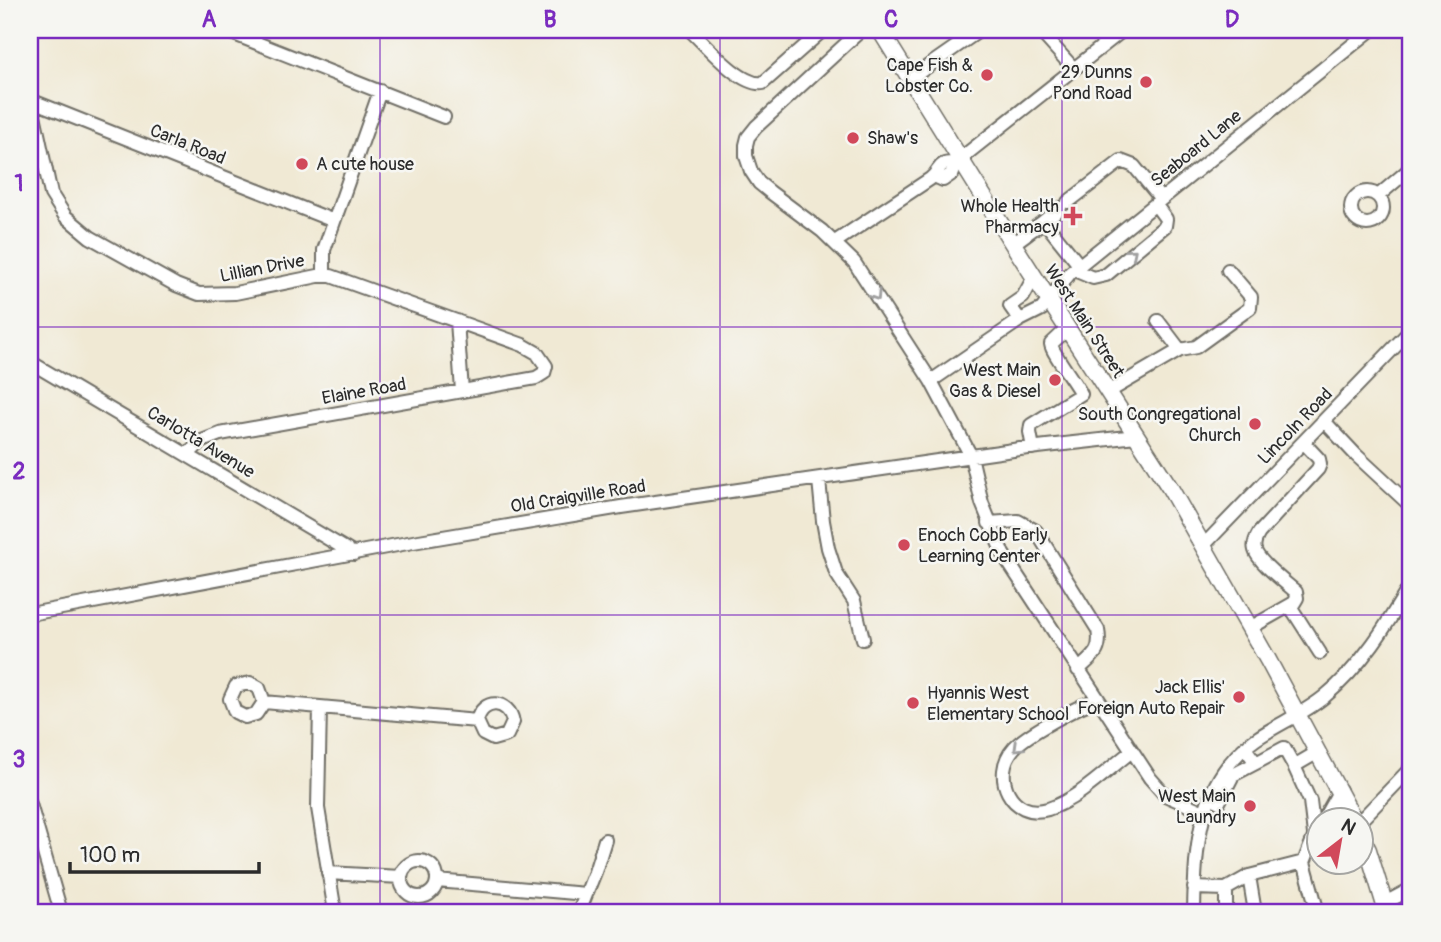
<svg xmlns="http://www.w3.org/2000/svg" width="1441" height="942" font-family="Pangolin,sans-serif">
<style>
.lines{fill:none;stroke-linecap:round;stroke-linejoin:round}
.minor-casing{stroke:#706e66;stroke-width:16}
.major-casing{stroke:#706e66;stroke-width:19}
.minor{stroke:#fff;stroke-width:12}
.major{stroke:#fff;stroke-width:16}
.oneway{stroke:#a0a0a0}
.grid{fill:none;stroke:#7b2cbf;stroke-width:2;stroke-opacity:0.55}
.poi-dot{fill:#d1495b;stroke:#f6f6f2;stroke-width:2.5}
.labels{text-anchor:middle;stroke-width:5;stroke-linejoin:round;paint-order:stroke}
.poi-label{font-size:18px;fill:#2b2b2b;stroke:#f6f6f2;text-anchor:end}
.street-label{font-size:18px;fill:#2b2b2b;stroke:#f6f6f2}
.neatline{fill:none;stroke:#7b2cbf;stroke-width:2.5}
.grid-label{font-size:23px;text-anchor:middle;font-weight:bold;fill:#7b2cbf}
</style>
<rect width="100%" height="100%" fill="#f6f6f2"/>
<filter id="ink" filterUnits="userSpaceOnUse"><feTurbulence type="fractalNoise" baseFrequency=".0143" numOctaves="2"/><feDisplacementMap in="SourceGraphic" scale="14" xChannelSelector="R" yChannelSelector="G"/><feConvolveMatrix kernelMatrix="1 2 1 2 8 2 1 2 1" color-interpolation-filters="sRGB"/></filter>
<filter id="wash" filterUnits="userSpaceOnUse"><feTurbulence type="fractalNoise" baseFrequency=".00686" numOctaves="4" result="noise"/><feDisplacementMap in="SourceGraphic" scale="28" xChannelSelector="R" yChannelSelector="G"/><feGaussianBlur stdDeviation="1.57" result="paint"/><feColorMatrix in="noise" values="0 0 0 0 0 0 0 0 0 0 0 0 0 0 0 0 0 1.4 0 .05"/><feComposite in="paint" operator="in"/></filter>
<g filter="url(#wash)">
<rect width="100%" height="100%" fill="#f0e9d4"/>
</g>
<g filter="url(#ink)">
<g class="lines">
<defs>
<path id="minor" d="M224,30L444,117
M690,30C706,45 741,87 763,83L823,30
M861,30L756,127L748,137L746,145V156L751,171L759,183L770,192L822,231L854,262L931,381L971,456L982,503L1003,554L1150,778L1165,795L1204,812
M1039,30L1074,69
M911,78L980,30
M30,100L334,221
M31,101L51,194L65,216L90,237L176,285L199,294L235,293L318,276H331L523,345L537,353L546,366L544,373L536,378L220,434L202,441L188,454
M934,176L943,180L953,173L955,163
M1351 208a16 16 0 1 1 32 0a16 16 0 1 1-32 0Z
M1378,196L1411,168
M1068,202L1121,161L1134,166L1161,199
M1060,208L1044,221L1080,266
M835,242L930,179C942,170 936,162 955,163L1123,30
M1013,244L1044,221
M1074,270L1093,278L1106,275L1165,226L1166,219L1155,204
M324,275V250L380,91
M1020,320L1010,306L1023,297L1034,277
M457,321L462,391
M1158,321L1180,350
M30,362L354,554
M931,381L1020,320L1042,309L1070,273L1371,30
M1108,392L1180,350L1196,347L1250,308L1251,297L1228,270
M1324,421L1356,455L1411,506
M1033,448L1030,432L1031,425L1081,394C1075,382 1052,353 1051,344L1067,329
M819,480L823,521L828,548L836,573L854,601L863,639
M989,523L1018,521L1036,531L1098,630C1102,652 1093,656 1078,670
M1203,546L1411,330
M1290,606L1320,653
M30,614L413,542L621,507L1020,449L1136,436
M1250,628L1294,603L1297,598L1296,592C1286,583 1258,562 1255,550C1253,544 1256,538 1259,533L1318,469L1320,464L1319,459L1304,443
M1097,700C1080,705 1025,735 1014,748C990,775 1011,820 1048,809C1079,799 1107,770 1132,751
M264,702L259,688L250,683L236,686L230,699L235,712L245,717L256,714L264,702L477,721L483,734L493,739L507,735L513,722C509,699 482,698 477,721
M320,707L318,808L335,912
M1245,748L1256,763L1284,748L1294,766
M1219,802L1233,775L1256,763
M30,804L61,912
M1323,820L1340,790
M1360,821L1411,768
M1314,834L1310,801L1294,766L1318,752
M401 879a18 18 0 1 1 36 0a18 18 0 1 1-36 0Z
M1304,862L1317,909L1321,912
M328,873L401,877
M1249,876L1255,912
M437,881L586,894
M1194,888L1226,889
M1385,903L1411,889
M579,912L595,872L605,840
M1194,912C1195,848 1198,779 1256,739C1278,724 1303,714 1324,697C1362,666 1387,625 1411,584
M1226,912V889L1249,876L1304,862L1318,827"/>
<path id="major" d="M880,30L1013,244L1170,488L1268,660L1354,820
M1360,834L1368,850L1387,912"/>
</defs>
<use href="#minor" class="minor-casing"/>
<use href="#major" class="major-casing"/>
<use href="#minor" class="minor"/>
<use href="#major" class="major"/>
</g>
<defs><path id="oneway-chevron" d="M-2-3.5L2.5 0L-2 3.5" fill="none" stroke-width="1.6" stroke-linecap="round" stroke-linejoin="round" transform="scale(1.75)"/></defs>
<g class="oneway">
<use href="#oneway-chevron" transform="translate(1132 253) rotate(-40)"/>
<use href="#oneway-chevron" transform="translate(876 296) rotate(57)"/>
<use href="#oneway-chevron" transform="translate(1018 747) rotate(136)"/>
</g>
</g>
<path class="grid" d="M380,30V912M720,30V912M1062,30V912M30,327H1411M30,615H1411"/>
<g class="poi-dot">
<circle cx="987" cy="75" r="7"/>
<circle cx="1146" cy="82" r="7"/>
<circle cx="853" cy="138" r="7"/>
<circle cx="302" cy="164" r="7"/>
<path d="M1069.5 205.5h7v7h7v7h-7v7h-7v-7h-7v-7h7z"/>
<circle cx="1055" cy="380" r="7"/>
<circle cx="1255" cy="424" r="7"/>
<circle cx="904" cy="545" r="7"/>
<circle cx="1239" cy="697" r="7"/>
<circle cx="913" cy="703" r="7"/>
<circle cx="1250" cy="806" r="7"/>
</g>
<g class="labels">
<g class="poi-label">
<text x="973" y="71">Cape Fish &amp;<tspan x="973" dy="21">Lobster Co.</tspan></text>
<text x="1132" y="78">29 Dunns<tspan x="1132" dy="21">Pond Road</tspan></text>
<text x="867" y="144" text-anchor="start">Shaw's</text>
<text x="316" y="170" text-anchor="start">A cute house</text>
<text x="1059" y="212">Whole Health<tspan x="1059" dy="21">Pharmacy</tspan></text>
<text x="1041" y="376">West Main<tspan x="1041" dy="21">Gas &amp; Diesel</tspan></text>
<text x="1241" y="420">South Congregational<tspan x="1241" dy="21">Church</tspan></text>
<text x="918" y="541" text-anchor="start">Enoch Cobb Early<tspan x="918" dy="21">Learning Center</tspan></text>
<text x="1225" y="693">Jack Ellis'<tspan x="1225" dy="21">Foreign Auto Repair</tspan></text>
<text x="927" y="699" text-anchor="start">Hyannis West<tspan x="927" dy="21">Elementary School</tspan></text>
<text x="1236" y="802">West Main<tspan x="1236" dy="21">Laundry</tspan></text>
</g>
<g class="street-label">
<text transform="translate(188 144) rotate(22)" y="6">Carla Road</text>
<text transform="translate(1196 148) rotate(-39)" y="6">Seaboard Lane</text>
<text transform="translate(262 268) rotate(-11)" y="6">Lillian Drive</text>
<text transform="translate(1085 321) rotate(57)" y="6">West Main Street</text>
<text transform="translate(364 391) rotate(-10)" y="6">Elaine Road</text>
<text transform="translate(1295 426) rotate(-46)" y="6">Lincoln Road</text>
<text transform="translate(201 442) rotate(31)" y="6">Carlotta Avenue</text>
<text transform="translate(578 496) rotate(-9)" y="6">Old Craigville Road</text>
</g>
</g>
<rect width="1441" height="942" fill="none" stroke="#f6f6f2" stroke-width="77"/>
<g transform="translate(1340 841) rotate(31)"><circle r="33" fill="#f6f6f2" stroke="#a5a5a2" stroke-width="2"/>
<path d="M0-5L12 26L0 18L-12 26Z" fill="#d1495b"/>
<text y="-10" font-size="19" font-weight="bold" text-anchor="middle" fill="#2b2b2b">N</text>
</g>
<path d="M70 862v10h189v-10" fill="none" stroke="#2b2b2b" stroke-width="3.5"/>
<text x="80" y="862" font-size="21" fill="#2b2b2b" stroke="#f6f6f2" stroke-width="5" paint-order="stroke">100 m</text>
<rect x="38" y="38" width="1364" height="866" class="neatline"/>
<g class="grid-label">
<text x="209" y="27">A</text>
<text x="550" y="27">B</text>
<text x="891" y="27">C</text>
<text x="1232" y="27">D</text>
<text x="19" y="191">1</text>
<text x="19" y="479">2</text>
<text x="19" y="767">3</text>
</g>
</svg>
